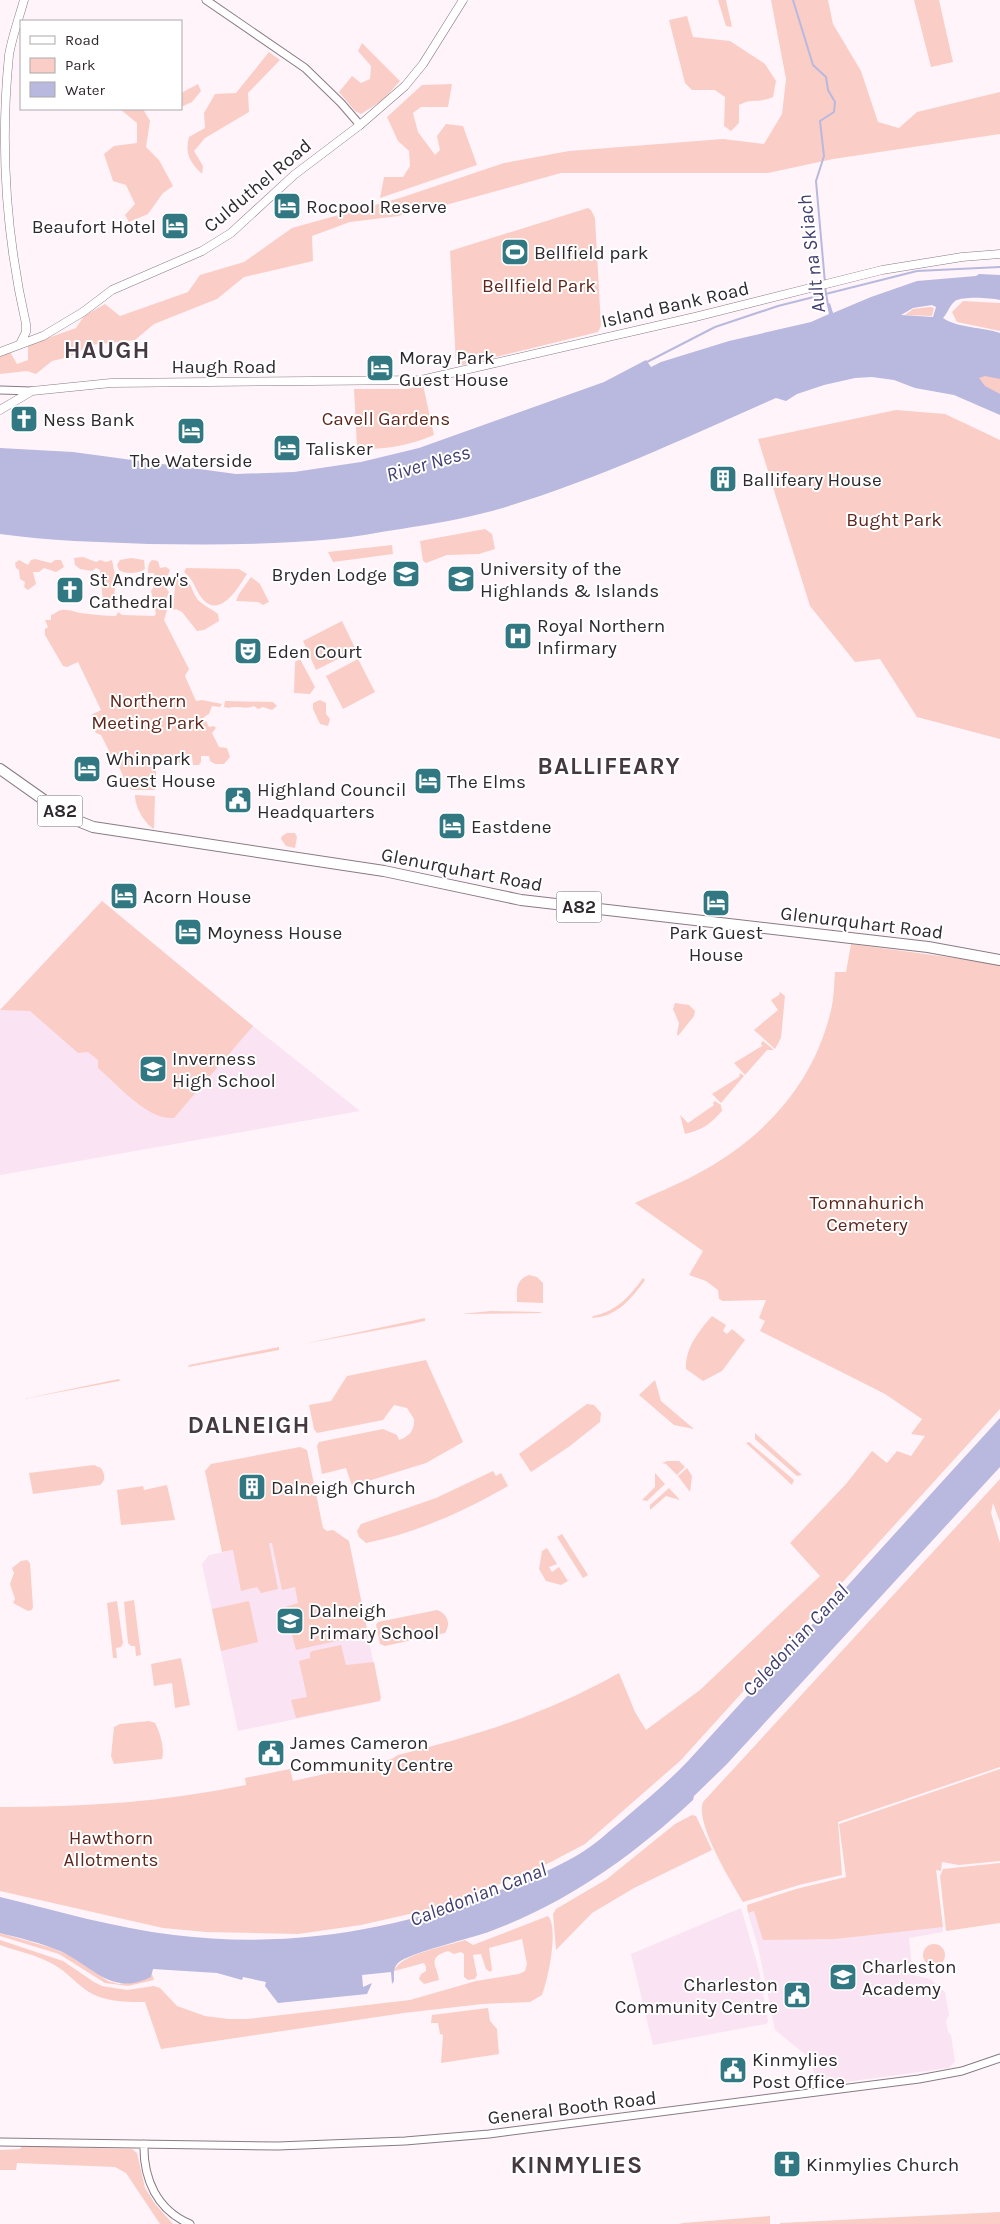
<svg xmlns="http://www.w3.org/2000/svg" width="1000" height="2224" font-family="Karla,sans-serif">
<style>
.built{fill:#fae3f2}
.green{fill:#facec6}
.water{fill:#b9b8de;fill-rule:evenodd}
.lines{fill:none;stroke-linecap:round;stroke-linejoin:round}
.stream{stroke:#b9b8de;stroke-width:2}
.tertiary-casing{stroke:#897a84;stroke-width:9}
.secondary-casing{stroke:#897a84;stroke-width:9}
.trunk-casing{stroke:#897a84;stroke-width:12}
.tertiary{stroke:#fff;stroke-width:7}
.secondary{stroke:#fff;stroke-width:8}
.trunk{stroke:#fff;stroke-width:10}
.labels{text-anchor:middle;stroke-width:4;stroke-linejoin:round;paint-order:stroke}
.shield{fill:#fff;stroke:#6d696c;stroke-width:1}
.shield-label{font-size:18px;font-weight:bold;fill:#2f292d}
.street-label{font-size:19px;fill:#2f292d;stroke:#fff}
.poi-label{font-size:19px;fill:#2f292d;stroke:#fff;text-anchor:start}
.park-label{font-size:19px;fill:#5e271e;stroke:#fff}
.water-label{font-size:20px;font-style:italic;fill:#413d6f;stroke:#fff}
.district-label{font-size:24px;font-weight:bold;letter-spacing:1px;fill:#453841;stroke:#fff}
</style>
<rect width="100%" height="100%" fill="#fef4fa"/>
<path class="built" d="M102,901L253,1026L360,1111L0,1175V1010Z
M333,1530L349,1541L381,1701L238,1731L202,1564L209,1555Z
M936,1870L943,1932L909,1938L913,1975L930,1979L945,1992L949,2015L946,2021L948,2032L951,2035L955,2061L949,2068L941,2069L816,2086L811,2059L775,2030L758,1947L748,1913Z
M741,1908L759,1970L768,2022L766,2024L653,2045L631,1954Z"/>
<path class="green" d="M718,0H726L732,27L726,26Z
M771,0H828L833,24L861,71L878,122L899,128L917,112L1000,92V134L833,159L768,173H561L442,206L426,202L399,216L350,222L312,236L313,261L244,277L217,299L154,324L135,340L91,345L69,357L52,361L36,374L27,371L0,374V356L10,352L17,364L28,360V345L76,328L84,316L105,304L120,316L188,292L200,275L244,262L292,228L400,198L504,163L569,151L723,139L764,144L782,114L786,79Z
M914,0H939L953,62L931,67Z
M687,16L693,37L730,41L765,64L776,81L773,97C757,104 753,97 739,105V123L731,131L724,126L725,97L715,90H692L685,83L669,20Z
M362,43L400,81L383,100L361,114L355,111L339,92L352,76L361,83L370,79L371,66L358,51Z
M269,52L280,60L248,93L249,112L205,138L194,151L203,166L202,174C189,161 185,154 189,137L205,128L204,113L215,94L236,93Z
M198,84L201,91L192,102L181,107V93Z
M452,84L448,107H421L413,113L418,132L435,155L440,150L437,136L446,124L463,126L477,165L380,198L384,177H403L410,166L409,151L398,141L387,117L422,85Z
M120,109H143L150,121L146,147L159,160L173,186L163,193L148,214L129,222L125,215L135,204L126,185L113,181L104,154L114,146L137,143V123Z
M588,208L591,210L595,218L601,326L598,332L463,365L456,363L450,251Z
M963,301L1000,303V331L957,322L952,312Z
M930,307L934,308L932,316L905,315L913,309Z
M978,375H1000V396L978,384Z
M423,385L434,435C410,445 383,451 357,448L354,389H407Z
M896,410L945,414L1000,440V739L917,717L880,659L855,662L810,606L758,439Z
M485,529L492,534L495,549L479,554L447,555L426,563L423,561L420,541Z
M392,545L393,554L333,562L328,552Z
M83,557L96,562L100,560L106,562L112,560L116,580L113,604L107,606L103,603L100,570L96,568L92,571L80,569L75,565L74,558Z
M131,558L144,560L145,569C138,574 125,574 119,570L117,565L120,560Z
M35,559L51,563L55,560H61L64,567L56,572L44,568L39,572H33L36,584L28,590L24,587L25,582L20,579L19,570L16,568L15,563L19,560L28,565L31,560Z
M152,560L158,561L160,568L166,567L170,570L164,585L169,592L165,602L167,610L164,620L189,669L185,676L196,701L202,700L222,704L220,707L212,706L209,714L204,717L209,727L214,726L216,728L212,733L219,747L227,748L230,757L224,764H215L210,761L209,756H201V762L199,765H193L192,757H189L184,765L172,761L168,764L165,757L157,758L155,790H132L127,786L116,759H113L101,735L96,733L92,727L94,720L91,715L101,710L78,662L67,667L63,666L45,635V629L48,627L45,620H51V615C55,614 57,611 61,610C69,609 74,612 80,613C92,614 104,616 116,616L118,612L122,615L154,616L156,614L151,591C156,584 155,581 154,573H148C148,569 148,563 152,560Z
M186,568L239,569L247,574C238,588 219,621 201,597C194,587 194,580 184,572Z
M176,575C192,576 190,590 198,600C204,606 212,609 218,614L219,621L204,630L197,631L182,612L176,609L173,610Z
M251,577L260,584L269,602L263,605L258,602L236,601L239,594Z
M342,621L356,650L316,670L303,641Z
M300,659L315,687L310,694L294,693L295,662Z
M358,659L375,692L343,709L326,676Z
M320,700L326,703V714L330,719L328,726L320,724L313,709V703Z
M225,701L273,702L277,706L272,710L263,707L258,709L254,706C246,710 236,705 229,708L224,707Z
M135,795L155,796L154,829C144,823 135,807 135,795Z
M287,833H295L297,837L295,848L286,846L281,839L282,836Z
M102,901L253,1026L174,1118C147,1120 119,1086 98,1068V1060L88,1052L78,1053L30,1011L0,1010Z
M851,944L1000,964V1409L680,1761L585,1844L547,1864L481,1892L427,1910L361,1925L298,1934L206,1932L163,1928L0,1891V1807C83,1807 165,1802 246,1785L245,1778L290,1769L293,1781L392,1759L398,1755C478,1735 546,1714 619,1673L635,1712L646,1730L700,1690L820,1576L790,1543L846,1484L872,1451L887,1463L897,1451L911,1456L925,1436L911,1434L922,1419L885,1394L760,1331L765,1321L759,1318L766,1300L723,1301L719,1299L718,1290L706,1281L689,1275L703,1251L635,1203C656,1193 677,1185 697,1174C763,1139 814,1084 831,1010C834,998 834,985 835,972H846Z
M780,992L785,996L781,1038L775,1049L754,1030L778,1010L771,1000L779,995Z
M675,1003L689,1005L695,1011L694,1016L678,1036L677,1034L679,1023L673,1009Z
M763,1041L774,1050H767L745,1075L734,1063L762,1046L761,1043Z
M740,1073L744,1076L721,1103L712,1094L739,1077Z
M715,1101L721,1105L722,1111C709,1125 704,1129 685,1134L680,1115L688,1123L714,1105L713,1103Z
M529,1275L537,1277L543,1283V1303L517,1302C517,1290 515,1280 529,1275Z
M643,1278L645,1280C632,1298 617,1317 592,1318L593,1316C617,1311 629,1297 643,1278Z
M491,1311L540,1312L542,1313L461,1314Z
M712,1316L726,1325L723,1331L727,1334L732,1329L745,1340L722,1371L703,1381L686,1369C685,1348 699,1331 712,1316Z
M425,1318V1321L411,1324L303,1344Z
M279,1347V1350L188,1367L189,1365Z
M426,1360L463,1442L426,1463L352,1486L346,1468L322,1474L317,1446L319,1442L383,1429L397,1435L399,1440C409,1437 415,1430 414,1419L407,1408L394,1405L383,1420L317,1433L314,1429L309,1405L331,1401L347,1376Z
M119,1379L120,1380L119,1381L23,1399Z
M655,1380L661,1401L694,1429L674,1425L639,1395Z
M587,1404L594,1405L601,1413L600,1422L570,1446L531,1472L519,1454Z
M755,1433L802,1475L797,1476L755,1439Z
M749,1442L794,1480L792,1485L746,1443Z
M300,1447L307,1450L323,1528L327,1531L333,1530L349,1541L368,1634L296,1650L285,1607L298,1603L295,1587L282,1590L272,1543H269L278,1589L261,1593L257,1587L241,1591L233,1550L222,1552L205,1471L211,1464Z
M667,1461H679L685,1467L677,1475L666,1464L662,1463Z
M94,1465L101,1468C105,1474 106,1480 100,1485L33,1494L29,1473Z
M687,1468L692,1476L690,1492L678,1476Z
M493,1471L496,1476L501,1473L508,1486C463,1512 416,1533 366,1543L359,1537L357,1531L361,1524L436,1498Z
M655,1473L665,1484L647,1501L642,1500L655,1487Z
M1000,1479V1522L993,1503L991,1513L1000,1543V1767L838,1822L842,1875L799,1885L743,1902C731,1881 695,1824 703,1802Z
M167,1485L175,1520L121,1525L117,1490L143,1486L144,1490Z
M669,1488L680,1500L666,1496L650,1510V1505Z
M562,1534L588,1575L583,1578L557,1537Z
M547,1548L557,1564L549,1567L552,1572L559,1567L568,1581L561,1585L546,1581L539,1569L542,1551Z
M27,1560L30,1563L33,1607L32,1610L28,1611L13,1603L15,1599L10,1584L14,1573L12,1568L21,1561Z
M134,1600L141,1655L136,1656L135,1646H131L128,1643L124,1602Z
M117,1601L123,1643L121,1647L116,1648L117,1658H113L107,1603Z
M249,1601L258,1642L221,1651L212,1609Z
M437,1610C448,1614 451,1624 445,1633L385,1646L380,1644L376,1625L378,1622Z
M341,1645L346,1665L374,1662L381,1698L379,1701L296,1718L291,1700L307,1697L299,1661L310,1658V1653L312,1651Z
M181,1658L190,1705L175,1708L172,1683L154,1686L151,1664Z
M149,1721L155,1723C160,1732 165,1749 162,1759L114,1764L111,1756L114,1727L120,1724Z
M1000,1769V1861L959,1865L942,1862L941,1871L936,1870L943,1927L835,1939L763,1940L754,1911L748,1913L747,1905L796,1889L846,1877L839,1824Z
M692,1815L696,1816L712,1850L634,1888L592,1913L556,1950L553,1914L556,1909L607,1879L675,1824Z
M1000,1863V1923L946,1931L940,1876L943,1869Z
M548,1916C559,1928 548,1980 542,1995L530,2002L482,2004L404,2013L161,2049L145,2002C123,2002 100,2002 82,1987C72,1979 63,1969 51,1963C36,1955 17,1951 0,1945V1940L63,1961L94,1982L102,1986L127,1990L154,1986L160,1988L177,2006L205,2016L229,2019H247L410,2000L476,1981L519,1974L525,1971L527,1964L522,1939L489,1948L492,1970L490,1972L486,1969L481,1954L473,1955L477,1975L475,1979L468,1980L464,1977V1954L461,1952L454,1954L448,1951C426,1958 437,1965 439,1980L424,1984L419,1979L421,1974L426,1971V1967L424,1963L394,1971C400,1954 447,1946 465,1940L473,1945Z
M0,1933L52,1948L73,1957L108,1981L119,1984L151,1977L152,1974L154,1980L128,1986L105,1983L59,1954L0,1936Z
M923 1955a11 11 0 1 1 22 0a11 11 0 1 1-22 0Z
M488,2008L490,2021L497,2029L499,2054L441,2063L443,2035L440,2034L438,2023H431L432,2015Z
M22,2146L132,2149L137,2153L145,2188L155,2204L173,2224H160L126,2173L115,2167L17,2163L16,2170H0V2150L20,2149Z
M1000,2212V2224H780V2223Z
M770,2216V2224H679L683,2223Z"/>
<path class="water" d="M979,274L1000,275V300C990,298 964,296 955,301C950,305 947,314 943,318C957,328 983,327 1000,333V379L985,376L979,378L985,386L1000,394V415L954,395L915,388L894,380L872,377L855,378L824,385L797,394L786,401L776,398C683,439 590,483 492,511C462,519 432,524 401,529C379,532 356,537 334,539C272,545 210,545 149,544C99,542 49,541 0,534V448L73,452L236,474L294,472L361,462L419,448L604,382L646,360L651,367L661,362L729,341L811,322L829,314L827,305L830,303L833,313L871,297L917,281L976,276ZM932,305L936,307L933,317L901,315L913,308Z
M1000,1418V1467L726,1765L694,1796L693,1800C634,1855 567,1903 491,1931C473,1938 408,1953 398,1963C393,1968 394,1975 394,1981L392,1984L391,1972L362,1975L363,1987L372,1983L367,1994L278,2003L265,1986L266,1982L243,1977L242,1980L217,1973L153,1969L151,1977C111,1997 93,1966 60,1951C41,1943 20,1938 0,1933V1897C57,1911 115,1928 174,1935C286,1949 395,1931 500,1890C526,1880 552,1870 576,1856C594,1846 608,1832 624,1819C646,1800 668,1782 688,1761Z"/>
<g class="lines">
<path class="stream" d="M793,0L813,65L826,77L828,90L835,102L834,112L820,121L824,156L816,181L825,283
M825,287L828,305
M647,362L715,327L778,306L917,271L1000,267"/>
<defs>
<path id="tertiary" d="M206,0L305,68L341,103L360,125
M0,390L32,391
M0,2142L278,2146L405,2141L489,2134L919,2079L962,2071L1000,2058
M144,2144C143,2179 157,2210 190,2224"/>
<path id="secondary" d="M20,344L26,332V324C6,236 0,145 9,55C12,37 19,18 24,0
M0,352L43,336L83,312L112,290L202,251L231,233L294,175L360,125L405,86L423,64L463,0
M0,410L32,391L111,383L421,380L695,317L882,270L962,257L1000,254"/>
<path id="trunk" d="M0,769L68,817L93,827L384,871L521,900L928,947L1000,960"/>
</defs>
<use href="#tertiary" class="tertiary-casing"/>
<use href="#secondary" class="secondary-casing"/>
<use href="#trunk" class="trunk-casing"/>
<use href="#tertiary" class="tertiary"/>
<use href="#secondary" class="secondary"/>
<use href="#trunk" class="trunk"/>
</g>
<defs>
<symbol id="hotel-square" viewBox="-11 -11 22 22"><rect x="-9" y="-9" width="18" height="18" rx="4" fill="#317882" stroke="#fff"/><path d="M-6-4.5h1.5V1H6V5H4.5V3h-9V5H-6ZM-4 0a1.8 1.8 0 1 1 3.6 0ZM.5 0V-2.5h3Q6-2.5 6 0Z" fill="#fff"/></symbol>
<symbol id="stadium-square" viewBox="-11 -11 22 22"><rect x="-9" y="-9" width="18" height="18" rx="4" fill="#317882" stroke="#fff"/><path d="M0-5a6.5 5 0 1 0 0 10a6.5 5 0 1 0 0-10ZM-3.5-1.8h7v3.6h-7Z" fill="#fff"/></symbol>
<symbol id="church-square" viewBox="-11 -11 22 22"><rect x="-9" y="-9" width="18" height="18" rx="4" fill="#317882" stroke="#fff"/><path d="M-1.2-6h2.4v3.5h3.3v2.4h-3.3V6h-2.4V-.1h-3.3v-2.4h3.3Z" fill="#fff"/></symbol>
<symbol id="building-square" viewBox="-11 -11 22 22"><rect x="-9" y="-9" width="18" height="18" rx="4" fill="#317882" stroke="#fff"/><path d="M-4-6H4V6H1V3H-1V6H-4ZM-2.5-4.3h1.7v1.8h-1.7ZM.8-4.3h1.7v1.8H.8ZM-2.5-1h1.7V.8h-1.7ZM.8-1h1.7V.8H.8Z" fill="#fff"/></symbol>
<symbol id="university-square" viewBox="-11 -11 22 22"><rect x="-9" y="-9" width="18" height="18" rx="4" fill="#317882" stroke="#fff"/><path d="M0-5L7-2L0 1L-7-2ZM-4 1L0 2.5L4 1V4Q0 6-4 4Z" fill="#fff"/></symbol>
<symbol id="hospital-square" viewBox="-11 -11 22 22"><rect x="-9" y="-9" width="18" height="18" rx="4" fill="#317882" stroke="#fff"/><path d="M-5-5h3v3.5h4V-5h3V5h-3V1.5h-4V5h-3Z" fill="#fff"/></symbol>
<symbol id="theatre-square" viewBox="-11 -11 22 22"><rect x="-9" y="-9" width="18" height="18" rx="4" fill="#317882" stroke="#fff"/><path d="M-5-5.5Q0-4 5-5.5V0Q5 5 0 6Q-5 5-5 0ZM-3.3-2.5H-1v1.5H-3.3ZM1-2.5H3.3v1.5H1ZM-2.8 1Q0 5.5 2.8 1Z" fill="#fff"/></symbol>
<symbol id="civic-square" viewBox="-11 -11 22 22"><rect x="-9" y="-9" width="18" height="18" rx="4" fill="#317882" stroke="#fff"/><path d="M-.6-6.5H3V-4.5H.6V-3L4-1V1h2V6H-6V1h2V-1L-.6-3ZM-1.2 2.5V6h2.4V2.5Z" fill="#fff"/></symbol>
<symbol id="school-square" viewBox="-11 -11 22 22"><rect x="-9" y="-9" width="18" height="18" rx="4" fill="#317882" stroke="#fff"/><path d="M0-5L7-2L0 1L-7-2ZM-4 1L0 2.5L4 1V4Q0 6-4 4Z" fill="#fff"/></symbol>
</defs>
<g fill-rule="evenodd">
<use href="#hotel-square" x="271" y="190" width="32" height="32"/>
<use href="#hotel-square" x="159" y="210" width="32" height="32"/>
<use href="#stadium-square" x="499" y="236" width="32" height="32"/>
<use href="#hotel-square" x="364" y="352" width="32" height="32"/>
<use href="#church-square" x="8" y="403" width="32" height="32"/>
<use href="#hotel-square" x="175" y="415" width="32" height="32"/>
<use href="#hotel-square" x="271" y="432" width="32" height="32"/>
<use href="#building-square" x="707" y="463" width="32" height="32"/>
<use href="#university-square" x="390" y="558" width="32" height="32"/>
<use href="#university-square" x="445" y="563" width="32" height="32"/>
<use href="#church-square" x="54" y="574" width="32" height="32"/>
<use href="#hospital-square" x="502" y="620" width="32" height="32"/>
<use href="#theatre-square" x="232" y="635" width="32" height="32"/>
<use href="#hotel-square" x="71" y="753" width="32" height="32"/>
<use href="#hotel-square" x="412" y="765" width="32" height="32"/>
<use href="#civic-square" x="222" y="784" width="32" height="32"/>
<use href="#hotel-square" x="436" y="810" width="32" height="32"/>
<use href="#hotel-square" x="108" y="880" width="32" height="32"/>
<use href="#hotel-square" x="700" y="887" width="32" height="32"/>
<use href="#hotel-square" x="172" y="916" width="32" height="32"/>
<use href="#school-square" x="137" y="1053" width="32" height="32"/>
<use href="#building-square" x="236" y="1471" width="32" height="32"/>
<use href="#school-square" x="274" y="1605" width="32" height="32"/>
<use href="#civic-square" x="255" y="1737" width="32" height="32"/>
<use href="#school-square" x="827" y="1961" width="32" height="32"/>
<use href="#civic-square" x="781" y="1979" width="32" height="32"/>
<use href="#civic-square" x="717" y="2054" width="32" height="32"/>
<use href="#church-square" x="771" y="2148" width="32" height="32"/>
</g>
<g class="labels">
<g class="shield">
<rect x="37.5" y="795.5" width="45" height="31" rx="4"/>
<rect x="556.5" y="891.5" width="45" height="31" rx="4"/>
</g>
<g class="shield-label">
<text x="60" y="817">A82</text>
<text x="579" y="913">A82</text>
</g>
<g class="street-label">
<text transform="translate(257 185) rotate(-40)" y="7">Culduthel Road</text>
<text transform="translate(675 304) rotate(-13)" y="7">Island Bank Road</text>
<text x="224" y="373">Haugh Road</text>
<text transform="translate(462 869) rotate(11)" y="7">Glenurquhart Road</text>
<text transform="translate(862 922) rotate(7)" y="7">Glenurquhart Road</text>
<text transform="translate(572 2107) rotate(-7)" y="7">General Booth Road</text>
</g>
<g class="poi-label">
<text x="306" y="213">Rocpool Reserve</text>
<text x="156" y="233" text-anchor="end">Beaufort Hotel</text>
<text x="534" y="259">Bellfield park</text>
<text x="399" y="364">Moray Park<tspan x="399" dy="22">Guest House</tspan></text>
<text x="43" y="426">Ness Bank</text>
<text x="306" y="455">Talisker</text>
<text x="191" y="467" text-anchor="middle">The Waterside</text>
<text x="742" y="486">Ballifeary House</text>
<text x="480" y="575">University of the<tspan x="480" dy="22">Highlands &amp; Islands</tspan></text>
<text x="387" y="581" text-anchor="end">Bryden Lodge</text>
<text x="89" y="586">St Andrew's<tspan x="89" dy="22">Cathedral</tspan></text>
<text x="537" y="632">Royal Northern<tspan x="537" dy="22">Infirmary</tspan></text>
<text x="267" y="658">Eden Court</text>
<text x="106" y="765">Whinpark<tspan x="106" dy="22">Guest House</tspan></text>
<text x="447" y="788">The Elms</text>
<text x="257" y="796">Highland Council<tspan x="257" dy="22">Headquarters</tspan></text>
<text x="471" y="833">Eastdene</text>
<text x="143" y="903">Acorn House</text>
<text x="207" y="939">Moyness House</text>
<text x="716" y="939" text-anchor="middle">Park Guest<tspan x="716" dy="22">House</tspan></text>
<text x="172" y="1065">Inverness<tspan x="172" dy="22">High School</tspan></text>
<text x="271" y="1494">Dalneigh Church</text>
<text x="309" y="1617">Dalneigh<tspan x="309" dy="22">Primary School</tspan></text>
<text x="290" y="1749">James Cameron<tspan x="290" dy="22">Community Centre</tspan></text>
<text x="862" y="1973">Charleston<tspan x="862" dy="22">Academy</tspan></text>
<text x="778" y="1991" text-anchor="end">Charleston<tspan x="778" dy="22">Community Centre</tspan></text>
<text x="752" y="2066">Kinmylies<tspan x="752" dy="22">Post Office</tspan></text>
<text x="806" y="2171">Kinmylies Church</text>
</g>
<g class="park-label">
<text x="539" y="292">Bellfield Park</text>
<text x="386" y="425">Cavell Gardens</text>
<text x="894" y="526">Bught Park</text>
<text x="148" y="707">Northern<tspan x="148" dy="22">Meeting Park</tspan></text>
<text x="867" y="1209">Tomnahurich<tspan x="867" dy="22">Cemetery</tspan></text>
<text x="111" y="1844">Hawthorn<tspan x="111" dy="22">Allotments</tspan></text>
</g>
<g class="water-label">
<text transform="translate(811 254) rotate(-97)" y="7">Ault na Skiach</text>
<text transform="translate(428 463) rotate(-16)" y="7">River Ness</text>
<text transform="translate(795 1640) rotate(-47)" y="7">Caledonian Canal</text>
<text transform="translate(478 1894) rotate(-21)" y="7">Caledonian Canal</text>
</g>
<g class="district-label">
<text x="107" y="358">HAUGH</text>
<text x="609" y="774">BALLIFEARY</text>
<text x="249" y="1433">DALNEIGH</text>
<text x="577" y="2173">KINMYLIES</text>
</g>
</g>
<rect x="20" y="20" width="162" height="90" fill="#ffffff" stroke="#aca9ab"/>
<rect x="30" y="36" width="25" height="8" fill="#ffffff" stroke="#aca9ab"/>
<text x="65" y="45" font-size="15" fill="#2f292d">Road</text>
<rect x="30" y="58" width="25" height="15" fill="#facec6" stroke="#aca9ab"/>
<text x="65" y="70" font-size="15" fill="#2f292d">Park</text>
<rect x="30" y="82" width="25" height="15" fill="#b9b8de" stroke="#aca9ab"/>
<text x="65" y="95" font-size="15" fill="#2f292d">Water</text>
</svg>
